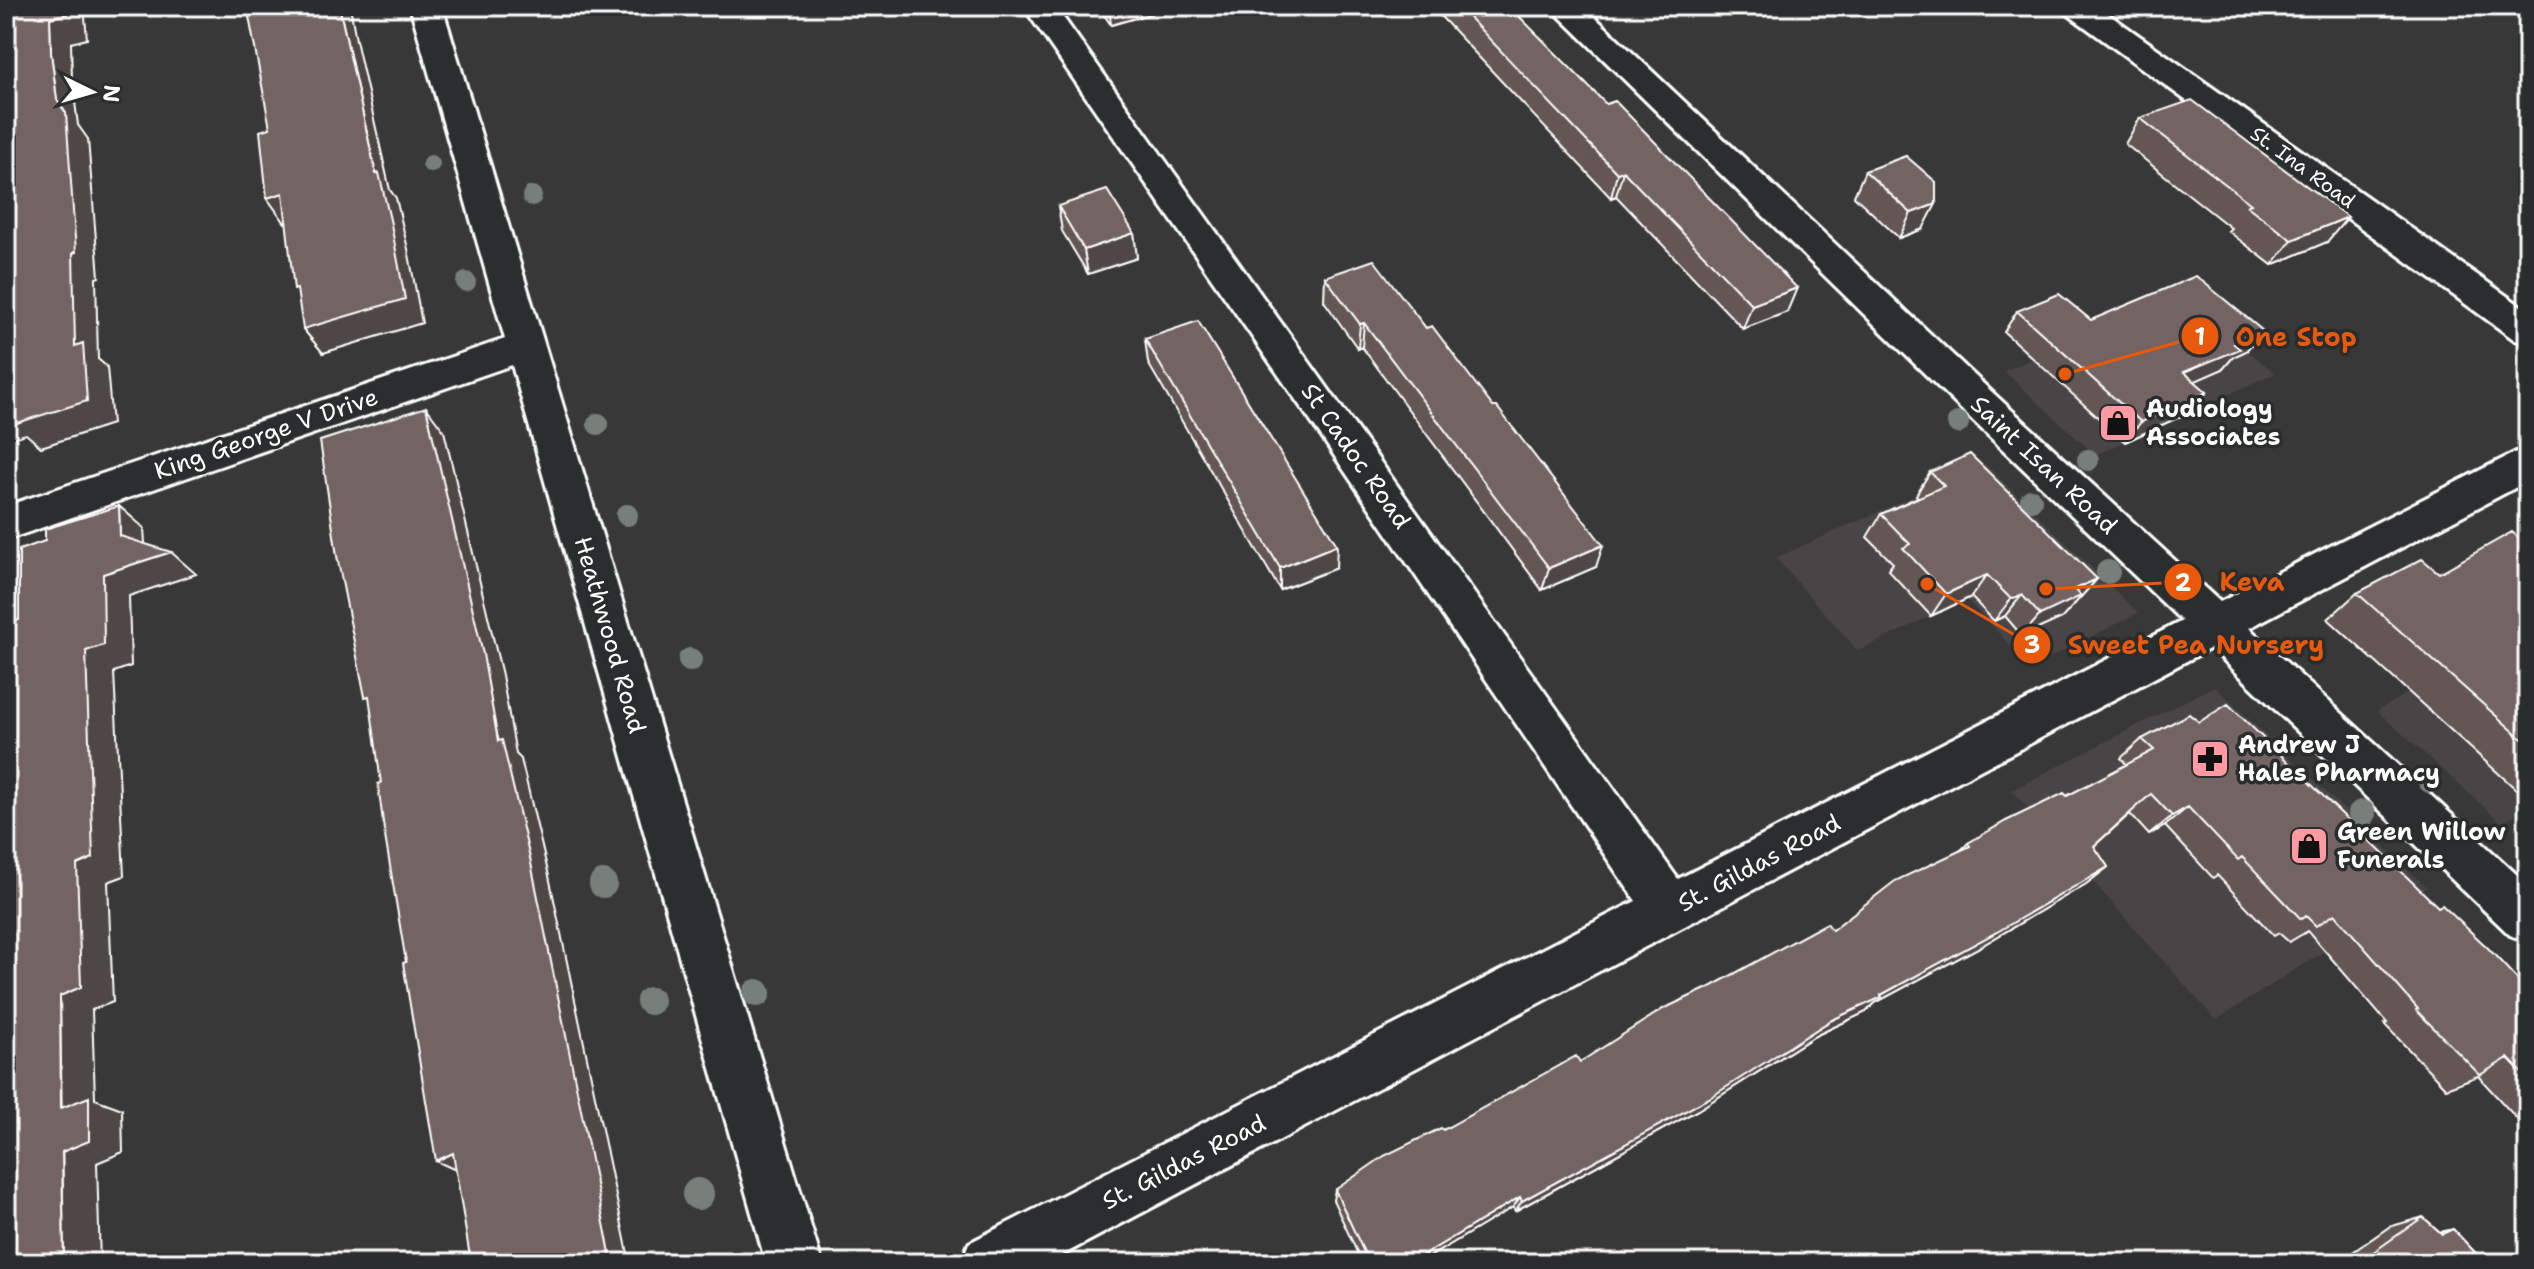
<svg xmlns="http://www.w3.org/2000/svg" width="2534" height="1269" font-family="'Shantell Sans',sans-serif">
<style>
.built{fill:#4a4546}
.lines{fill:none;stroke-linecap:round;stroke-linejoin:round}
.minor-casing{stroke:#fff;stroke-width:6}
.minor{fill:#2a2d2e;fill-rule:evenodd}
.tree{fill:#787e7a}
.wall{fill:#635655;stroke:#fff;stroke-width:2}
.shaded-wall{fill:#504645;stroke:#fff;stroke-width:2}
.building{fill:#736463;stroke:#fff;stroke-width:2}
.labels{text-anchor:middle;stroke-width:7;stroke-linejoin:round;paint-order:stroke}
.far-street-label{font-size:20px;fill:#fff;stroke:#2a2d2e}
.poi-label{font-size:24px;font-weight:bold;fill:#fff;stroke:#2a2d2e;text-anchor:start}
.street-label{font-size:24px;fill:#fff;stroke:#2a2d2e}
.leader{fill:none;stroke:#e8590c;stroke-width:3}
.callout-dot{fill:#e8590c;stroke:#2a2d2e;stroke-width:3}
.mark-label{font-size:24px;text-anchor:middle;font-weight:bold;fill:#fff}
.callout-label{font-size:26px;text-anchor:middle;font-weight:bold;fill:#e8590c;stroke:#2a2d2e;stroke-width:7;stroke-linejoin:round;paint-order:stroke}
</style>
<rect width="100%" height="100%" fill="#393839"/>
<filter id="ink" filterUnits="userSpaceOnUse"><feTurbulence type="fractalNoise" baseFrequency=".0125" numOctaves="2"/><feDisplacementMap in="SourceGraphic" scale="16" xChannelSelector="R" yChannelSelector="G"/><feConvolveMatrix kernelMatrix="1 2 1 2 8 2 1 2 1" color-interpolation-filters="sRGB"/></filter>
<g filter="url(#ink)">
<path class="built" d="M2180,296L2275,373L2095,455L2004,371Z
M1985,464L2138,613L2031,667L1966,599L1858,651L1776,558Z
M2528,621V807L2502,823L2377,711Z
M2214,686L2426,887L2216,1020L2012,790Z"/>
<g class="lines">
<defs>
<path id="minor" d="M410,6H442L822,1263H766L512,365L6,540V506L505,339Z
M1023,6H1055L1678,879L2182,621L1966,414L1549,6H1583L1994,394L2220,602L2528,446V481L2249,628L2528,885V942L2510,935L2211,648L1047,1263H961L969,1243L1636,901L1323,439Z
M2061,6H2097L2528,311V344L2515,340L2066,13Z"/>
</defs>
<use href="#minor" class="minor-casing"/>
<use href="#minor" class="minor"/>
</g>
<g class="tree">
<circle cx="431" cy="164" r="9"/>
<circle cx="532" cy="196" r="10"/>
<circle cx="466" cy="282" r="10"/>
<circle cx="1958" cy="423" r="11"/>
<circle cx="598" cy="424" r="11"/>
<circle cx="2088" cy="460" r="11"/>
<circle cx="2031" cy="500" r="11"/>
<circle cx="627" cy="515" r="11"/>
<circle cx="2108" cy="572" r="12"/>
<circle cx="690" cy="660" r="12"/>
<circle cx="2430" cy="781" r="12"/>
<circle cx="2362" cy="814" r="14"/>
<circle cx="603" cy="884" r="14"/>
<circle cx="757" cy="993" r="14"/>
<circle cx="650" cy="1001" r="14"/>
<circle cx="698" cy="1194" r="16"/>
</g>
<path class="wall" d="M1098,6H1152L1153,13L1111,25Z
M1431,6H1509L1787,312L1743,329L1616,196L1611,198Z
M2140,118L2327,242L2272,265L2228,231L2231,228L2125,144Z
M1906,156L1923,229L1899,238L1854,196L1865,171Z
M1058,206L1134,233L1137,258L1088,274L1062,231Z
M1325,277L1596,567L1542,590L1362,347L1358,349L1324,301Z
M2017,311L2246,351L2233,357L2223,369L2194,381L2190,412L2125,442L2004,332Z
M1145,339L1336,568L1280,590L1148,363Z
M1930,472L2097,579L2062,618L2022,636L2005,616L1994,621L1971,597L1931,616L1888,570L1893,563L1867,537L1881,514L1918,497L1916,495Z
M2528,545V800L2328,619L2357,593L2439,573Z
M2142,739L2438,907L2528,991V1131L2478,1076L2446,1088L2384,1024L2387,1023L2308,931L2289,942L2279,933L2274,936L2217,875L2213,878L2165,826L2149,835L2130,814L2094,846L2108,867L2086,884L1978,948L1875,1003L1866,1012L1815,1036L1698,1110L1515,1211L1513,1207L1419,1263H1362L1333,1200L1335,1190L1443,1130L1580,1062L1832,930L1961,850L1968,843L2067,796L2127,765L2121,758Z
M2423,1217L2440,1232L2453,1229L2485,1263H2337L2389,1227Z"/>
<path class="shaded-wall" d="M67,6H84L87,39L71,43L72,79L78,125L88,139L99,277L96,278L98,359L107,367L112,424L41,447L26,434L6,440V409L75,346L57,100L51,53L50,18Z
M339,6H350L356,40L390,190L396,198L408,249L422,323L323,353L303,329L376,174Z
M1109,6H1152L1153,13L1111,25Z
M1623,171L1616,196L1611,198L1617,173Z
M283,193L301,218L285,223L267,198Z
M1936,204L1923,229L1899,238L1911,213Z
M2348,217L2327,242L2272,265L2292,240Z
M1134,233L1137,258L1088,274L1084,250Z
M1797,288L1787,312L1743,329L1752,305Z
M1364,323L1362,347L1358,349L1360,324Z
M2263,331L2246,351L2233,357L2223,369L2168,393L2184,372L2234,344Z
M2207,392L2190,412L2125,442L2141,422Z
M426,407L444,431L502,675L516,754L521,759L549,876L630,1263H612Z
M119,506L144,528L146,558L120,536Z
M1337,545L1336,568L1280,590V568Z
M1603,545L1596,567L1542,590L1549,568Z
M171,552L196,574L129,596L131,666L114,672L124,876L108,882L113,1002L92,1010L95,1099L122,1109L123,1152L97,1163L100,1263H64L60,996L77,865L86,651L103,574Z
M1987,575L1971,597L1931,616L1946,594Z
M2097,579L2062,618L2022,636L2040,615L2075,589Z
M2022,595L2005,616L1994,621L2011,599Z
M2188,807L2165,826L2149,835L2172,816Z
M2108,867L2086,884L1978,948L1875,1003L1866,1012L1815,1036L1698,1110L1515,1211L1522,1201L1830,1021L1881,995Z
M453,1153L460,1172L436,1161Z
M1520,1197L1513,1207L1419,1263H1410Z"/>
<path class="building" d="M6,6H67V14L50,18L51,53L57,100L66,113L76,252L73,253L75,346L83,343L87,401L14,424L13,406L6,409Z
M247,6H339L376,174L379,173L391,224L405,299L303,329L297,289L294,290L283,193L267,198L260,131L270,128Z
M1458,6H1509L1606,104L1615,101L1797,288L1752,305L1623,171L1617,173Z
M2192,100L2348,217L2292,240L2247,206L2251,204L2140,118Z
M1906,156L1936,182V204L1911,213L1865,171Z
M1107,190L1134,233L1084,250L1058,206Z
M1374,260L1426,328L1432,326L1493,407H1497L1603,545L1549,568L1364,323L1360,324L1325,277Z
M2196,276L2263,331L2234,344L2240,349L2184,372L2207,392L2141,422L2017,311L2059,294L2091,320Z
M1198,321L1337,545L1280,568L1145,339Z
M426,407L483,654L498,741L502,740L530,858L612,1263H471L453,1153L436,1161L403,963L406,962L384,830L378,784L381,783L369,696L365,697L337,556L320,441Z
M1970,454L2097,579L2075,589L2081,596L2040,615L2022,595L2011,599L1987,575L1946,594L1903,548L1910,544L1881,514L1944,486L1930,472Z
M119,506L120,536L171,552L103,574L104,645L86,651L93,858L77,865L81,987L60,996L61,1108L89,1097V1141L62,1152L64,1263H6V624L19,620V550L45,541V529Z
M2512,532L2528,545V744L2357,593L2422,559L2439,573Z
M2228,704L2438,907L2442,905L2488,948L2528,991V1079L2508,1058L2480,1075L2416,1010L2418,1009L2335,914L2316,926L2306,916L2301,919L2242,857L2238,860L2188,807L2172,816L2151,794L2094,846L2108,867L1997,932L1881,995L1882,997L1830,1021L1711,1097L1522,1201L1520,1197L1410,1263H1369L1335,1190L1384,1156L1441,1128L1443,1130L1576,1056L1580,1062L1663,1009L1710,987L1827,923L1832,930L1895,881L1970,846L1968,843L2006,821L2064,793L2067,796L2154,750L2142,739L2189,714L2199,722Z
M2423,1217L2442,1234L2453,1229L2485,1263H2358Z"/>
</g>
<defs>
<symbol id="shop-square" viewBox="-11 -11 22 22"><rect x="-9" y="-9" width="18" height="18" rx="4" fill="#ff9aa2" stroke="#2a2d2e"/><path d="M-5-2.5h2.3a2.7 3.5 0 0 1 5.4 0H5L5.5 6h-11ZM-1.5-2.5h3a1.5 2.3 0 0 0-3 0Z" fill="#111"/></symbol>
<symbol id="pharmacy-square" viewBox="-11 -11 22 22"><rect x="-9" y="-9" width="18" height="18" rx="4" fill="#ff9aa2" stroke="#2a2d2e"/><path d="M-2-6h4v4h4v4h-4v4h-4v-4h-4v-4h4Z" fill="#111"/></symbol>
</defs>
<g fill-rule="evenodd">
<use href="#shop-square" x="2096" y="401" width="44" height="44"/>
<use href="#pharmacy-square" x="2188" y="737" width="44" height="44"/>
<use href="#shop-square" x="2287" y="824" width="44" height="44"/>
</g>
<g class="labels">
<g class="far-street-label">
<text transform="translate(2303 167) rotate(36)" y="7">St. Ina Road</text>
</g>
<g class="poi-label">
<text x="2146" y="417">Audiology<tspan x="2146" dy="28">Associates</tspan></text>
<text x="2238" y="753">Andrew J<tspan x="2238" dy="28">Hales Pharmacy</tspan></text>
<text x="2337" y="840">Green Willow<tspan x="2337" dy="28">Funerals</tspan></text>
</g>
<g class="street-label">
<text transform="translate(266 434) rotate(-19)" y="8">King George V Drive</text>
<text transform="translate(1356 456) rotate(55)" y="8">St Cadoc Road</text>
<text transform="translate(2044 465) rotate(43)" y="8">Saint Isan Road</text>
<text transform="translate(610 635) rotate(74)" y="8">Heathwood Road</text>
<text transform="translate(1759 863) rotate(-28)" y="8">St. Gildas Road</text>
<text transform="translate(1184 1162) rotate(-27)" y="8">St. Gildas Road</text>
</g>
</g>
<path class="leader" d="M2065 374L2200 336M2046 589L2183 582M1927 584L2032 645"/>
<g class="callout-dot">
<circle cx="2065" cy="374" r="8"/>
<circle cx="2046" cy="589" r="8"/>
<circle cx="1927" cy="584" r="8"/>
<circle cx="2200" cy="336" r="20"/>
<circle cx="2183" cy="582" r="20"/>
<circle cx="2032" cy="645" r="20"/>
</g>
<g class="mark-label">
<text x="2200" y="345">1</text>
<text x="2183" y="591">2</text>
<text x="2032" y="653">3</text>
</g>
<g class="callout-label">
<text x="2296" y="346">One Stop</text>
<text x="2252" y="591">Keva</text>
<text x="2196" y="654">Sweet Pea Nursery</text>
</g>
<rect width="2534" height="1269" fill="none" stroke="#2a2d2e" stroke-width="32"/>
<rect x="16" y="16" width="2502" height="1237" fill="none" stroke="#fff" stroke-width="3" filter="url(#ink)"/>
<g transform="translate(92 92) rotate(95)" stroke="#2a2d2e" stroke-width="6" paint-order="stroke">
<path d="M0-6L14 30L0 20L-14 30Z" fill="#ffffff"/>
<text y="-12" font-size="22" font-weight="bold" text-anchor="middle" fill="#ffffff">N</text>
</g>
</svg>
